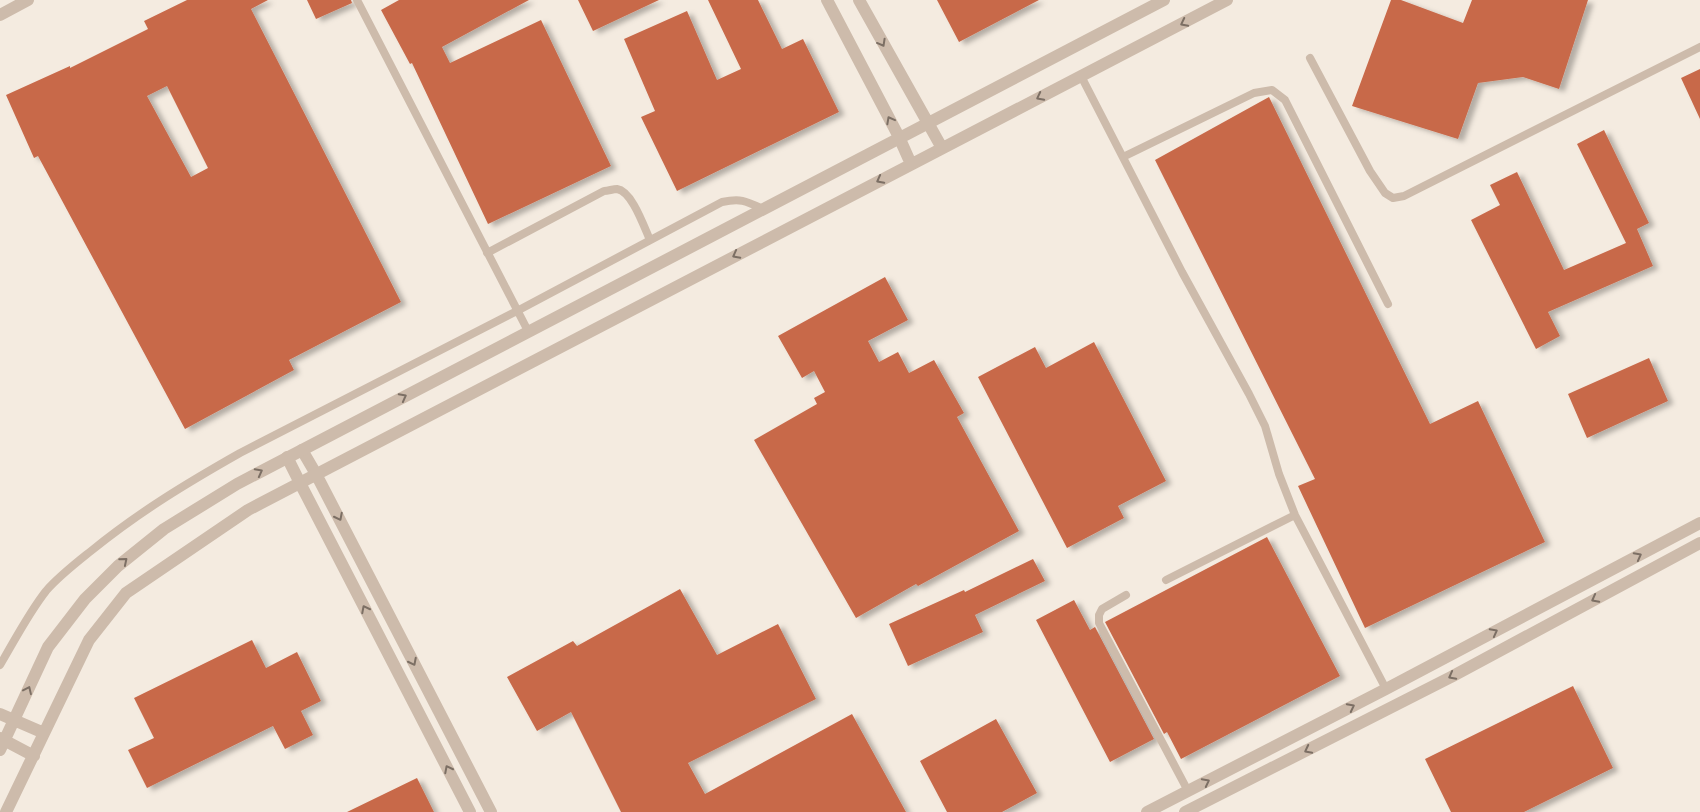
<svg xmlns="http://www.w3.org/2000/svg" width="1700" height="812" font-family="'Work Sans',sans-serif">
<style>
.building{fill:#c8694a;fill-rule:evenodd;filter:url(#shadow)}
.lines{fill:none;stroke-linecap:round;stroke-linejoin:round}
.service{stroke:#cdbbab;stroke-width:8}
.minor{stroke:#cdbbab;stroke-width:12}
.tertiary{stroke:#cdbbab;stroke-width:12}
.oneway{stroke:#7c6f64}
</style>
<defs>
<filter id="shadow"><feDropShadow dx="5.5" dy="3" stdDeviation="2.5" flood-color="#0004"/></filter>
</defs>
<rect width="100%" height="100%" fill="#f4ebe0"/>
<path class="building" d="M187,0H268L251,9L401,302L289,360L294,370L185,429L38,156L34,158L6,95L70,66V68L148,29L144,21ZM167,86L208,168L191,177L147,96Z
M307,0H351L352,3L316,19Z
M399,0H529L442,47L450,63L541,20L611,166L488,224L412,63L410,64L381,10Z
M578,0H659L593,31Z
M708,0H758L782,49L803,39L839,112L677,191L641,117L655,111L624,39L687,11L717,80L741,69Z
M937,0H1039L959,42Z
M1391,0H1401L1463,23L1472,0H1588L1559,89L1523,77L1478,83L1458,139L1352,106Z
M1700,69V119L1681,78Z
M1269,97L1430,424L1478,401L1545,542L1365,628L1298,486L1315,479L1155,160Z
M1604,130L1649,223L1637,229L1653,266L1548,312L1560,336L1536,349L1471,220L1500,205L1490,185L1517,172L1564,270L1626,243L1577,144Z
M885,277L908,320L868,341L879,362L898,352L909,373L934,360L964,413L957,417L1019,531L918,586L916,584L856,618L754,440L817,404L814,398L825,392L814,371L802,378L778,336Z
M1094,342L1166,481L1118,506L1124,518L1067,548L978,377L1035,347L1046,368Z
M1649,358L1668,401L1587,438L1568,394Z
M1267,537L1340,676L1181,759L1167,732L1164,734L1105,622Z
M1033,559L1045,581L975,615L983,632L908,666L889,624L964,590L965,592Z
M680,589L717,655L778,624L816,699L688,763L705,794L852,714L906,812H621L571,712L537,731L507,677L573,641L577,646Z
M1074,600L1090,630L1095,627L1154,739L1110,762L1036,620Z
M252,640L266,668L297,652L321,701L301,711L313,735L285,749L273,726L147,788L128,750L154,738L134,698Z
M1573,686L1613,768L1524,812H1451L1425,759Z
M996,719L1037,793L1002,812H947L920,761Z
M417,778L434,812H347Z"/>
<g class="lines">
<path class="service" d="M357,0L528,331
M1310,58L1370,171L1385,193L1393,198L1404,196L1700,47
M1081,76L1182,272L1249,394L1265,426L1279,474L1295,515L1386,689
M1123,157L1254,93L1272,90L1285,100L1388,304
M487,253L604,191C608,191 613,189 617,189C632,191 644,227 650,240
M1166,580L1295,515
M1126,595L1102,609L1099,615V623L1188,791
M0,665C15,640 28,614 46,591C59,576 76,563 91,551C139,512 187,483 240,453L517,311L722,202C741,198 746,201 763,209"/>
<path class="minor" d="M302,450L316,474
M287,457L300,483"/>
<path class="tertiary" d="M827,0L899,137L911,164
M859,0L942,148
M0,15L28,0
M316,474L491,812
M300,483L470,812
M0,714L44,733
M0,738L34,756
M0,750L48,647L85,599L118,566L164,529L237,484L1164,0
M6,812L89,640L126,593L248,510L1227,0
M1147,812L1386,689L1700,523
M1185,812L1451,677L1700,543"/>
</g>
<defs><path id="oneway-chevron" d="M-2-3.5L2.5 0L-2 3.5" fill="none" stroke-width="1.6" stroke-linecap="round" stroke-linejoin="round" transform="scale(1.25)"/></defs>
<g class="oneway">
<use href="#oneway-chevron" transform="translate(1184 23) rotate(153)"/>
<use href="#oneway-chevron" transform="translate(882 43) rotate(61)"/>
<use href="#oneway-chevron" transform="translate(1040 97) rotate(153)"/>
<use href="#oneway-chevron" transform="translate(890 120) rotate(-118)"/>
<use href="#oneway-chevron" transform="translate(880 180) rotate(152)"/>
<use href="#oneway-chevron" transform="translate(736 255) rotate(152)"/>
<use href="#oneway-chevron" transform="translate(403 397) rotate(-28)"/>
<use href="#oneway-chevron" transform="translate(259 472) rotate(-28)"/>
<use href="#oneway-chevron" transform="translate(339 517) rotate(63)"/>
<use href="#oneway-chevron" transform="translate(1638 556) rotate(-28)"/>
<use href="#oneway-chevron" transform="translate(124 561) rotate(-40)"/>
<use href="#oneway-chevron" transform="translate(1595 599) rotate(152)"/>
<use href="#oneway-chevron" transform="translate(365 609) rotate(-117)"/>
<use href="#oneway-chevron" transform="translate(1494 632) rotate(-28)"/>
<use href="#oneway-chevron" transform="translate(413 662) rotate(63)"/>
<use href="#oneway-chevron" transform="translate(1452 676) rotate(152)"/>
<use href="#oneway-chevron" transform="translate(28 690) rotate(-65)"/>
<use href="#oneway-chevron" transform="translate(1351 707) rotate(-27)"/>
<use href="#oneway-chevron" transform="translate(1308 750) rotate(153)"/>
<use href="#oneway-chevron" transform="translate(448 769) rotate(-117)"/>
<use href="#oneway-chevron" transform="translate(1206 782) rotate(-27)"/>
</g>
</svg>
